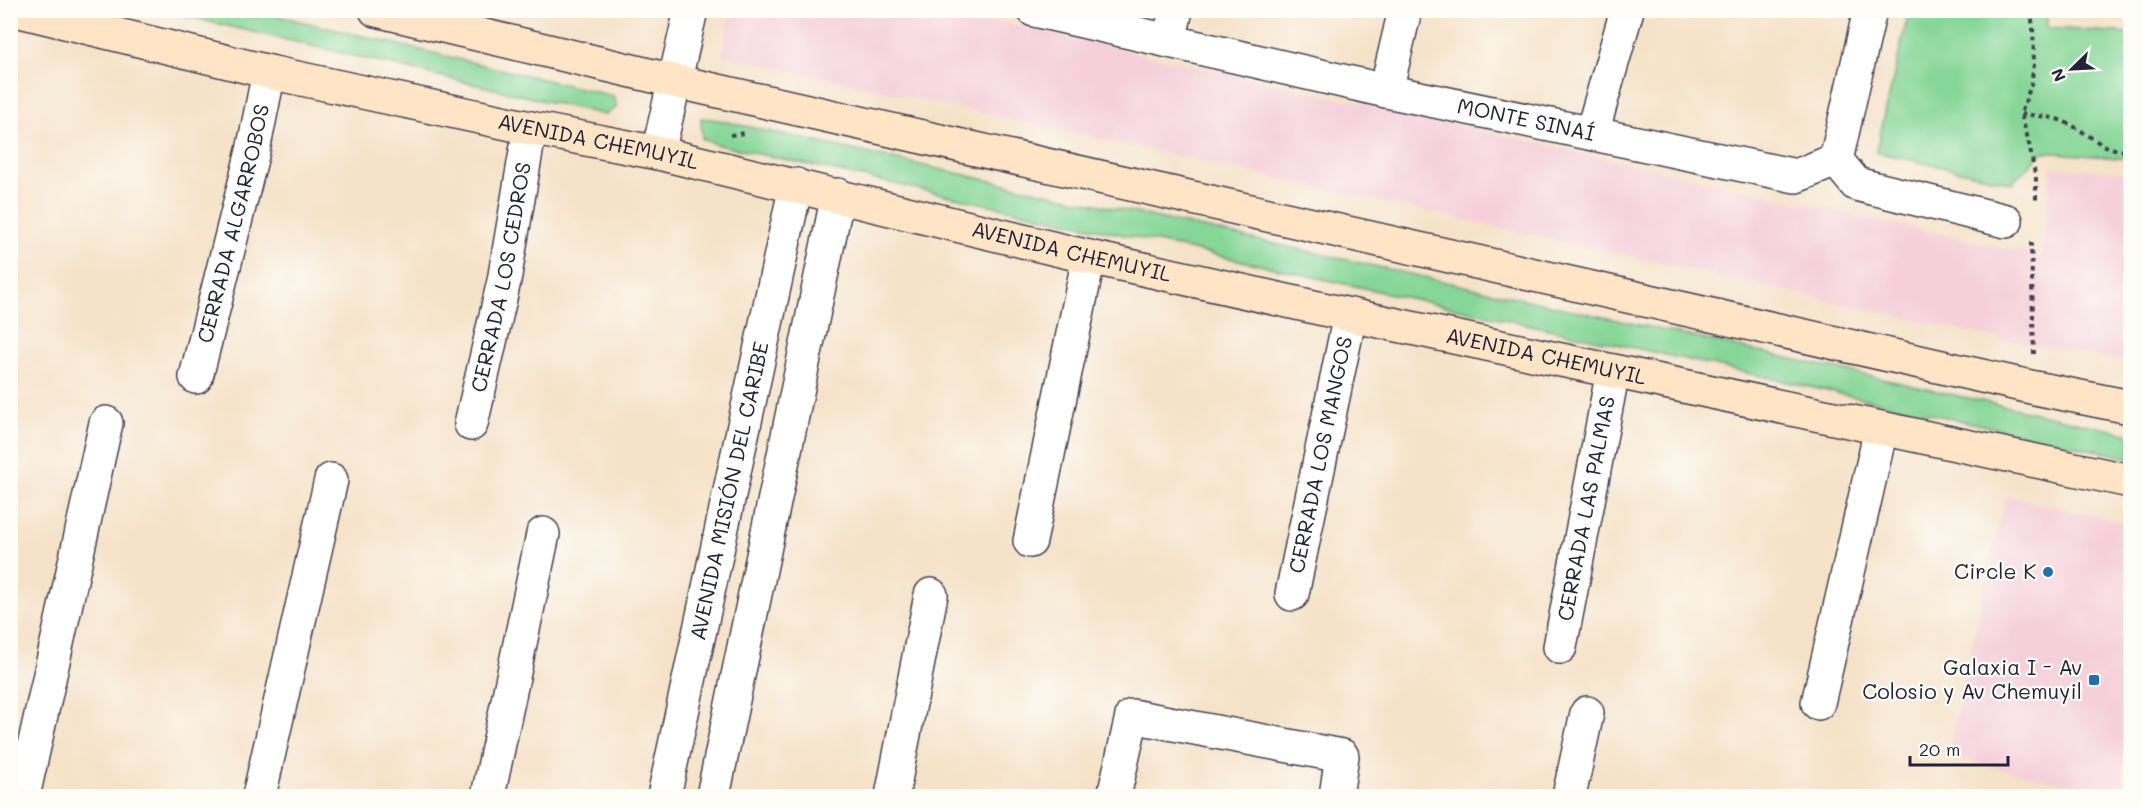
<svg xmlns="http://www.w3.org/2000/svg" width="2141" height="807" font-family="Mali,sans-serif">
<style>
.built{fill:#f5cfd9}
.green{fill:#86d697;stroke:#547c69;stroke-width:1.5}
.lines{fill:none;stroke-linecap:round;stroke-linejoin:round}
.minor-casing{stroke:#423f50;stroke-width:36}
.tertiary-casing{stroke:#423f50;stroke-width:36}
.secondary-casing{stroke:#423f50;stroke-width:36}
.path{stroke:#423f50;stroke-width:4;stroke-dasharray:4.5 4.5;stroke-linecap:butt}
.minor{stroke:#fff;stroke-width:33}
.tertiary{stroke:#fff;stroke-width:33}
.secondary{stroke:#ffe4c6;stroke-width:33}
.poi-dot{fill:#1f6fb2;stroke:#fdfcf7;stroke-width:2}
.labels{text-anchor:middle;stroke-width:4.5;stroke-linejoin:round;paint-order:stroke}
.street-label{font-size:21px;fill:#22223b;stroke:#fdfcf7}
.poi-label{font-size:21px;fill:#22223b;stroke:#fdfcf7;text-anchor:end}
</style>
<rect width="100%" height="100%" fill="#fdfcf7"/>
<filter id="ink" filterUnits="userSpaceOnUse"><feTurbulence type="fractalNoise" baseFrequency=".0167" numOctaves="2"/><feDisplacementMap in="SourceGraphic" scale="12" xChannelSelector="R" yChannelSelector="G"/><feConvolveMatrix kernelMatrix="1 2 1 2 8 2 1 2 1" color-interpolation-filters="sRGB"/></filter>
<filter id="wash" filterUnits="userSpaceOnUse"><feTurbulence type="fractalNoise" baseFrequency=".008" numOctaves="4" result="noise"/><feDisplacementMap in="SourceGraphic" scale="24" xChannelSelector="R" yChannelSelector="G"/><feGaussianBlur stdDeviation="1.35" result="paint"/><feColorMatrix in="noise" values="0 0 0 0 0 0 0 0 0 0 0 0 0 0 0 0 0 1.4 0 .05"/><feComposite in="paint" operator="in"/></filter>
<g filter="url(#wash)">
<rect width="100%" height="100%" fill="#f5e2c8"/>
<path class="built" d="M731,11H951L2042,257L2051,167L2130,173V362L2006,340L722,55Z
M2053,11H2130V18L2053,14Z
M2005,496L2130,524V710L2121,796L1947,757Z"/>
<path class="green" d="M164,11H258L613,96L617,107L605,115Z
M1909,11H2047V28L2130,33V159L2043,152L2012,183L1876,152Z
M701,118L718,120L2130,434V458L715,144L702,139Z"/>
</g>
<g filter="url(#ink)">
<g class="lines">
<defs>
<g id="minor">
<path id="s1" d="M1034,10L1386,91L1796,176L1836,160L1856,184L2006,221"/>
<path d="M1169,41L1176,10"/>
<path d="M1386,91L1405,10"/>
<path d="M1592,133L1627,10"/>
<path d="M1836,160L1870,10"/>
<path id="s2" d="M196,377L253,151L269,72"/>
<path id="s3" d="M471,424L504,281L530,128"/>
<path d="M1030,541L1089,257"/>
<path id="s4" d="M1292,594L1350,315"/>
<path id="s5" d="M1560,647L1613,371"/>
<path d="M1818,703L1881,429"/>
<path d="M23,796L106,423"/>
<path d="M259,796L331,480"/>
<path d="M488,796L543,534"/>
<path d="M892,796L931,595"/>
<path d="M1114,796L1132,716L1342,756L1336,796"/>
<path d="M1569,796L1587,713"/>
</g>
<g id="tertiary">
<path d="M658,153L691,10"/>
<path id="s6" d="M664,796L796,185"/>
<path d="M713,796L838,195"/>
</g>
<g id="secondary">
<path id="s7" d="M16,10L269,72L530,128L658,153L1089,257L1350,315L2130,481"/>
<path d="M376,10L674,81L2035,388L2130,407"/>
</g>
</defs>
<use href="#minor" class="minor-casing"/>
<use href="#tertiary" class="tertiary-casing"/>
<use href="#secondary" class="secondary-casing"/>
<path class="path" d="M2030,10L2033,26L2034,64L2031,85L2021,114L2028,139L2036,179V204
M2021,114C2035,116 2054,116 2067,123C2093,135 2099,150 2130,151
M730,135L746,133
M2031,242L2034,354"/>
<use href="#minor" class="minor"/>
<use href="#tertiary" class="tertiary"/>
<use href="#secondary" class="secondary"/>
</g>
</g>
<g class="poi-dot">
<circle cx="2048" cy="572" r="6"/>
<rect x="2088" y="674" width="12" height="12" rx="3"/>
</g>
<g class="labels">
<g class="street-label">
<text dy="7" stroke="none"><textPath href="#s1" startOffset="504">MONTE SINAÍ</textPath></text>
<text dy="7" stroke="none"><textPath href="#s7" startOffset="597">AVENIDA CHEMUYIL</textPath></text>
<text dy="7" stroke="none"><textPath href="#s2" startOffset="158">CERRADA ALGARROBOS</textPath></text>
<text dy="7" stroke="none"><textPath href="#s7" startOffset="1083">AVENIDA CHEMUYIL</textPath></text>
<text dy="7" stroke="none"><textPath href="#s3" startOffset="150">CERRADA LOS CEDROS</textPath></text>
<text dy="7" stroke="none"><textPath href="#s7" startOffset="1569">AVENIDA CHEMUYIL</textPath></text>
<text dy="7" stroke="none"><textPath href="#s4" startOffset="142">CERRADA LOS MANGOS</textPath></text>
<text dy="7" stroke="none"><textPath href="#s6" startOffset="312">AVENIDA MISIÓN DEL CARIBE</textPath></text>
<text dy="7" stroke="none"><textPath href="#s5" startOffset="141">CERRADA LAS PALMAS</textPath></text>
</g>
<g class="poi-label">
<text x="2036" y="579">Circle K</text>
<text x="2082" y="675">Galaxia I - Av<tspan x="2082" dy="24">Colosio y Av Chemuyil</tspan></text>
</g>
</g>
<rect width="2141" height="807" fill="none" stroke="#fdfcf7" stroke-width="36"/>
<g transform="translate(2072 69) rotate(246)" stroke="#fdfcf7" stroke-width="4.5" paint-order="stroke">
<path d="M0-4.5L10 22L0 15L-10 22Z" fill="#22223b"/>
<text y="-9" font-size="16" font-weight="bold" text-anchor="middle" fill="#22223b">N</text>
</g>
<path d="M1910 756v9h98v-9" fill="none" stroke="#22223b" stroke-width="3"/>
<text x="1919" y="756" font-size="18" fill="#22223b" stroke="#fdfcf7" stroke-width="4.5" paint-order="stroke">20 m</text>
</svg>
